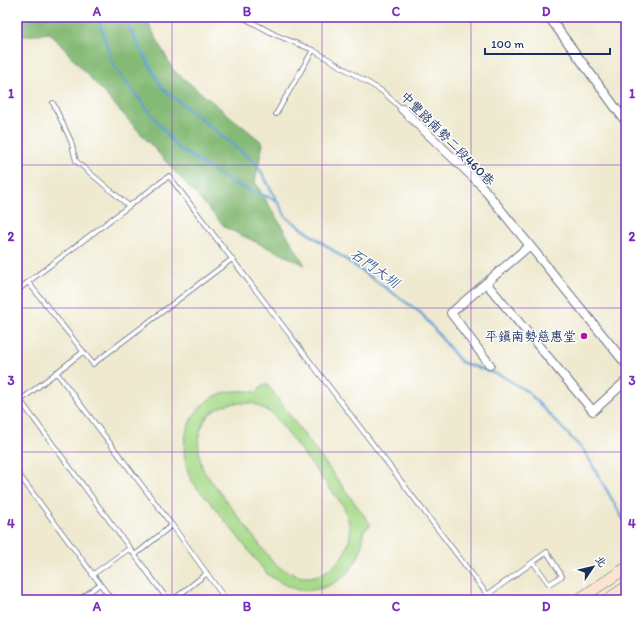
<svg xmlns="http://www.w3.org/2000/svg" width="643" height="617" font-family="Itim,'LXGW WenKai TC',sans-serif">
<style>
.green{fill:#a7da8a;stroke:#618474;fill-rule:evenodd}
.forest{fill:#85ba76;stroke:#50746a}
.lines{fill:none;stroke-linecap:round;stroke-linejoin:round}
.stream{stroke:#60a1d3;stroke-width:2.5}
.lane-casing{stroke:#657086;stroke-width:5.5}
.street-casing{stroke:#657086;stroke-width:10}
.secondary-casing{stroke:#657086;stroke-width:12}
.lane{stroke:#fff;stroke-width:4}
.street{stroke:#fff;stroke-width:8}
.secondary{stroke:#fbe5cf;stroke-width:11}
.grid{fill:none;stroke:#7b2cbf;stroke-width:1;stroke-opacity:0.55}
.poi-dot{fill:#b5179e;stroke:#fff;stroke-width:1.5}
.labels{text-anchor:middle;stroke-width:3;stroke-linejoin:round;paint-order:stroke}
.street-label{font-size:13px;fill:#1b2f5e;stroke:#fff}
.poi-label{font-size:13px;fill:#1b2f5e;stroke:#fff;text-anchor:end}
.water-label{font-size:14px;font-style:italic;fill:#375d8d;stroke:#fff}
.neatline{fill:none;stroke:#7b2cbf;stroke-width:1.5}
.grid-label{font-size:13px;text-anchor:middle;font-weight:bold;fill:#7b2cbf}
</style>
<rect width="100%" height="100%" fill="#fff"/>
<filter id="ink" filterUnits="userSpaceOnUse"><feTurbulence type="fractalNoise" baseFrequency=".025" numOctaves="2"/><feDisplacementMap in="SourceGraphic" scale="8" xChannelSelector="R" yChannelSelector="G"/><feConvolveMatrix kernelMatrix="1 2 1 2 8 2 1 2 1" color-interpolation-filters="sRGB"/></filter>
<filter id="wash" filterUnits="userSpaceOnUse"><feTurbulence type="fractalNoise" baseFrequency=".012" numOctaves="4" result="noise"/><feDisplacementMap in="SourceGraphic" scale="16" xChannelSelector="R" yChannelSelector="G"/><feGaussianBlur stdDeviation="0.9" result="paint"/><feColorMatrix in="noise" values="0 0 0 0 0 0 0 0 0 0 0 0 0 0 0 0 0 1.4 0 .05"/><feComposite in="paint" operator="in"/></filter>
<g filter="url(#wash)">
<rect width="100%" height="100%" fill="#eee9cf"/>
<path class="green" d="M266,383L371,525L363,531C365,567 333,594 299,590C288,588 277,580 268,575C249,551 230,527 211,503C205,496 193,485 190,477C181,455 182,428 198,410C214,391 232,389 256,392ZM236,403H253L273,414L344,507C347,516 350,524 350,534C349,557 326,579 303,577C292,575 284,570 275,565L203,470C193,439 199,407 236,403Z"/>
<path class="forest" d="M17,17H145L173,70L263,143L255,182L305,265L226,228L50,33L17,37Z"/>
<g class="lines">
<path class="stream" d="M98,17L114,67L178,148L236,185L276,200
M123,17L162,88L257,164L286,217L421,313L461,362L502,376L528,392L585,452L626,524"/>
</g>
</g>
<g filter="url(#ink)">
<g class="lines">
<defs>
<path id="lane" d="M242,17L276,35L313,50L382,91L402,109
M53,103L71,141L76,161L129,206
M276,114L313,50
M169,176L232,259L93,364L28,282Z
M232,259L487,594
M17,291L28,282
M56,372L172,525L226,600
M20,400L168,600
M17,403L83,352
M17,472L112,600
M135,555L172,525
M92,575L130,548
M79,600L100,584
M173,600L207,573
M480,600L547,552L562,576L549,584L533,562"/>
<path id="street" d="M549,17L626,122
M402,109L479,183L626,364
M529,246L486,283L593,411L626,381
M486,283L451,313L490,365"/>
<path id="secondary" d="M578,600L626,568
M607,600L626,587"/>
</defs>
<use href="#lane" class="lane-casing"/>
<use href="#street" class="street-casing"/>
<use href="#secondary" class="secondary-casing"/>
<use href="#lane" class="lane"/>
<use href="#street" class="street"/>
<use href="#secondary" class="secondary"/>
</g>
</g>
<path class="grid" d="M172,17V600M322,17V600M471,17V600M17,165H626M17,308H626M17,452H626"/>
<circle class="poi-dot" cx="584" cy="336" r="4"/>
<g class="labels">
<g class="street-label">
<text transform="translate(448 138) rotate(45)" y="5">中豐路南勢二段460巷</text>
</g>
<g class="poi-label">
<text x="576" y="341">平鎮南勢慈惠堂</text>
</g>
<g class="water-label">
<text transform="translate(375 268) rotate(35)" y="5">石門大圳</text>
</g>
</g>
<rect width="643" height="617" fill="none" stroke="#fff" stroke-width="44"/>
<g transform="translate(593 567) rotate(55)" stroke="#ffffff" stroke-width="3" paint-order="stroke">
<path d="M0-3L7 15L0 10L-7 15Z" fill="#1b2f5e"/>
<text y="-6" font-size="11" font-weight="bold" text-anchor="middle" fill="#1b2f5e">北</text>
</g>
<path d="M485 48v6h125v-6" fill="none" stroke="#1b2f5e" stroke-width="2"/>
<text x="491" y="48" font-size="12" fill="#1b2f5e" stroke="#ffffff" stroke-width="3" paint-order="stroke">100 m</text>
<rect x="22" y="22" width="599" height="573" class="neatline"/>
<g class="grid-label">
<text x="97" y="16">A</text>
<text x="247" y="16">B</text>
<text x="396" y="16">C</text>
<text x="546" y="16">D</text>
<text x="11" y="98">1</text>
<text x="632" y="98">1</text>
<text x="11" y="241">2</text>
<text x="632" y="241">2</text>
<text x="11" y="385">3</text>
<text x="632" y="385">3</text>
<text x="11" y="528">4</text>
<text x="632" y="528">4</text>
<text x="97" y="611">A</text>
<text x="247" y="611">B</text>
<text x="396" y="611">C</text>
<text x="546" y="611">D</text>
</g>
</svg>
